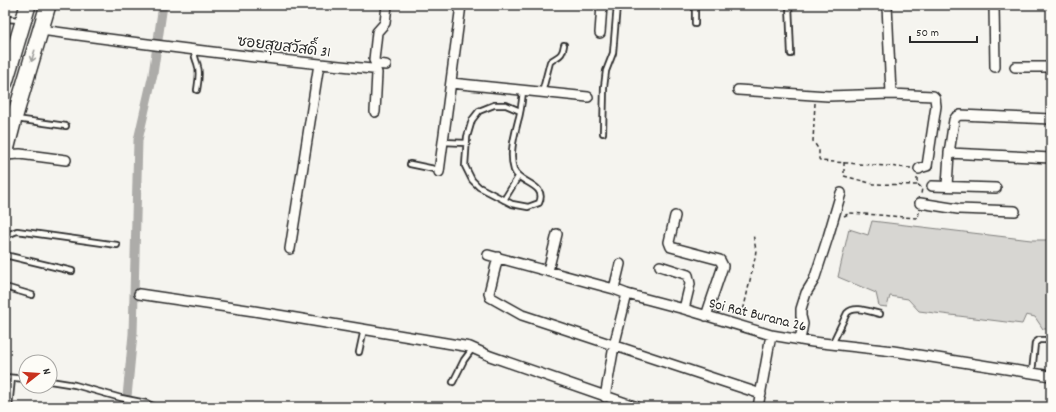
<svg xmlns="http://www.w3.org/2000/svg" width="1056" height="412" font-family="Dekko,'Playpen Sans Thai',sans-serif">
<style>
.green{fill:#d7d6d2;stroke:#81807e}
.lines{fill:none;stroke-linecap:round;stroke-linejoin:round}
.canal{stroke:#adaca9;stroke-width:9}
.lane-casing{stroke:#2b2b2b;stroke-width:8}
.street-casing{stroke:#2b2b2b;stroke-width:12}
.primary-casing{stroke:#2b2b2b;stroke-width:18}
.path{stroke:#2b2b2b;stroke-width:1.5;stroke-dasharray:4 3;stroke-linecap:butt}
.lane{stroke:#fdfcf7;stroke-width:4.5}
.street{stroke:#fdfcf7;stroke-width:9}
.primary{stroke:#fdfcf7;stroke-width:15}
.oneway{stroke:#9e9e9b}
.labels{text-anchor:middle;stroke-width:3;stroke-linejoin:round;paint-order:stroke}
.street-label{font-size:15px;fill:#2b2b2b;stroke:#fdfcf7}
</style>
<rect width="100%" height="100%" fill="#f5f4ef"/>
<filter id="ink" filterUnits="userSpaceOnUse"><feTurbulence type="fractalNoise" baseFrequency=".025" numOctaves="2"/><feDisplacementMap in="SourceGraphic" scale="8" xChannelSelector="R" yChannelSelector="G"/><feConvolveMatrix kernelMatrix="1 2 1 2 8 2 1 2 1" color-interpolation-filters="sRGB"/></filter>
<g filter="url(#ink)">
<path class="green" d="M872,221L1031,240H1051V329H1043L1035,317L1026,315L1022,324L919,311L908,299L890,296L887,307L879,306L876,293L838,277L849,229L868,235Z"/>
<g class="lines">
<path class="canal" d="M126,407L133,334L138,140L153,74L163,5"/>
<defs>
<path id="lane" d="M789,5L791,54
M5,19L22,20
M695,24V5
M195,49C193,59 197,59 198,67C200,74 198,83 197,90
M542,93L550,62C558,55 562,58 564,45
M520,111L506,105H494L479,111L472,120L467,137L465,166L472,180L479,187L512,204L528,207L539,203C548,184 518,183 514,170C509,154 514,137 518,121C521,112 522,101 523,91
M16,119L66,126
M603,133L604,87L606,71L613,53L617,5
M443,142L466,143
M410,164L439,170
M504,200L518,177
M5,236L17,231L117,245
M5,255L72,271
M5,287L32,295
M832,344L847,313C855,305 870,312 880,314
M359,352L364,329
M1032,373L1035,343L1039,340H1050
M5,377L26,379
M50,381L75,385L121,398L146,403L155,407
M453,382L464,360L473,348
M9,407L12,378"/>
<path id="street" d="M887,5L891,94
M994,5L995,67
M41,30C151,45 261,59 372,69L376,70L377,73L375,112
M600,33L602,5
M386,65L376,64L374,60L377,32L385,23L387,5
M1015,67H1051
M451,83L588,97
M738,90L828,96L891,94L933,96L935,98L936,106L927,166L920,168L919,169
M949,153L1051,158
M5,155L20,154L66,160
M439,172L461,5
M932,186L996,188
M947,186L949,153L954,120L956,117L960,115L1051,119
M920,203L958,209L1015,211
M675,216L669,242L671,247L720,260L723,266L706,316
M290,249L319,64
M488,255L614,289L627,294L684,309L771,335L813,342L893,351L1051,376
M498,257L489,293L490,297L522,315L761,394
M660,266L688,275L690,284L684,309
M548,271L557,234
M614,289L620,264
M139,294L254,311L470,347L490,356L637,407
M800,340L803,324L801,316V309L806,293L814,280L828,237L841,193
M605,397L614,346L627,294
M758,407L771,335"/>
<path id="primary" d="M5,82L28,5
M5,154L14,119L48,5"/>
</defs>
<use href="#lane" class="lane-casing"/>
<use href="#street" class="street-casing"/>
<use href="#primary" class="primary-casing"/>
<path class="path" d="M815,103L813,141L819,150V159L821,161L911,168
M844,162V176L874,184L918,185
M917,178V184L922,188L921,194
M844,216L850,213L918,218L919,212
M742,316L755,258L756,250L753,234"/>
<use href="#lane" class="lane"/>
<use href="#street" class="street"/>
<use href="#primary" class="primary"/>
</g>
<defs><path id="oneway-shaft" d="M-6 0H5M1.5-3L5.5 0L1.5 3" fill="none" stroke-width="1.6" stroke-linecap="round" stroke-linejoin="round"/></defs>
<use class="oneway" href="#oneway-shaft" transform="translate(33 56) rotate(107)"/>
</g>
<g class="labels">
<g class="street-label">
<text transform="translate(284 46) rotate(7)" y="5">ซอยสุขสวัสดิ์ 31</text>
<text transform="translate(758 314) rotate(14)" y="5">Soi Rat Burana 26</text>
</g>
</g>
<rect width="1056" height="412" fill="none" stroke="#fdfcf7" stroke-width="20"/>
<rect x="10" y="10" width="1036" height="392" fill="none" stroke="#2b2b2b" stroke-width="1.5" filter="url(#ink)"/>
<g transform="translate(38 374) rotate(73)"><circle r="19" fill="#fdfcf7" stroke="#a9a8a5"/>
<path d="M0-3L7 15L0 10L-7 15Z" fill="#c8321e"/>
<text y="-6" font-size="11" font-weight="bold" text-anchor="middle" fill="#2b2b2b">N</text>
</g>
<path d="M910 36v6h67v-6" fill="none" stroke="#2b2b2b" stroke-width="2"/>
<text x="916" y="36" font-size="12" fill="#2b2b2b" stroke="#fdfcf7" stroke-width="3" paint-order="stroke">50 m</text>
</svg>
